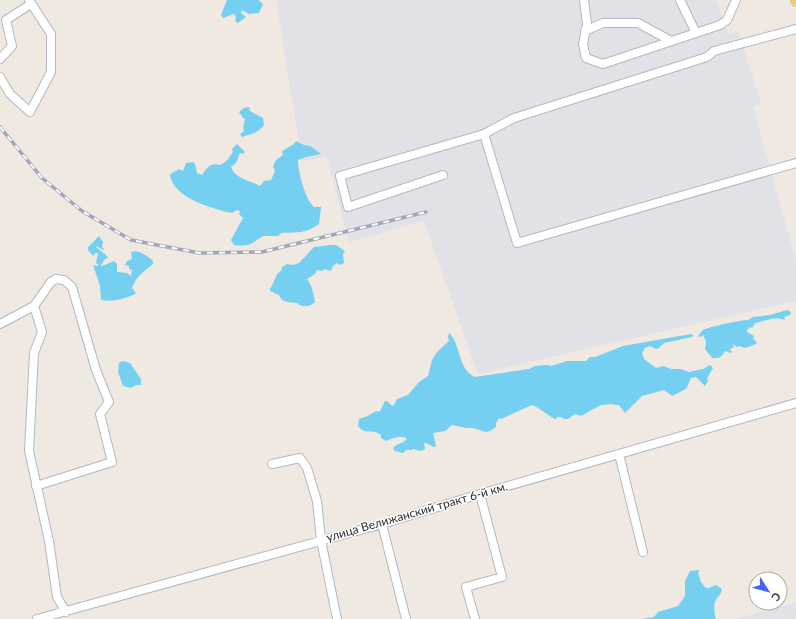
<svg xmlns="http://www.w3.org/2000/svg" width="796" height="619" font-family="Lato,sans-serif">
<style>
.industrial{fill:#e3e1e8}
.water{fill:#75cff0}
.lines{fill:none;stroke-linecap:round;stroke-linejoin:round}
.minor-casing{stroke:#b4b7c1;stroke-width:10}
.major-casing{stroke:#c9c9c9;stroke-width:12}
.minor{stroke:#fff;stroke-width:8}
.major{stroke:#f2d163;stroke-width:10}
.rail-casing{stroke:#a3a6b8;stroke-width:3.5}
.rail{stroke:#fff;stroke-width:2;stroke-dasharray:6;stroke-linecap:butt}
.labels{text-anchor:middle;stroke-width:3;stroke-linejoin:round;paint-order:stroke}
.street-label{font-size:12px;fill:#2e2e2e;stroke:#fff}
</style>
<rect width="100%" height="100%" fill="#efe9e1"/>
<path class="industrial" d="M276,0H716L728,34L738,31L761,103L753,107L796,261V301L478,374L424,221L349,242L327,157L302,161Z
M796,603V619H734Z"/>
<path class="water" d="M227,0H258L263,4L259,13L249,14L242,10L241,13L246,17L238,23L235,21L236,17L234,14L223,18L221,15Z
M249,107L250,111L263,118L264,125C259,133 250,134 242,137L240,134L244,131L243,128L245,119L243,118L239,112L244,108Z
M296,141L304,145L310,146L321,154L306,157L298,160C298,172 305,199 314,207H321L319,224C305,234 297,232 281,233L278,236H263C251,244 249,247 234,245L231,240L243,218L239,214L240,211L237,210L232,213C213,209 173,198 170,175L172,173L179,169L183,171L186,163L193,162L195,164L197,173L202,175C205,170 209,164 216,164C220,165 219,166 222,164C227,162 230,156 233,152L232,149L237,144L245,152L243,154L240,153L236,163L231,167C235,179 250,180 260,186L264,181L271,180L275,171L273,166L276,160L283,155L282,151L294,144Z
M99,236L103,242L102,247L104,249L103,250L97,246L96,247L107,256L108,258L105,259L101,265L102,266L114,261L117,264V272L127,273L131,276L132,270L129,269V266L125,265L127,261L132,259L131,252C140,250 146,255 153,261V264C144,271 135,278 132,288L136,293L135,294C124,299 114,302 101,300L100,286L93,265L97,266L99,265L96,263L98,253H96L93,256L88,250V247Z
M330,245H336L345,251L343,254L344,263L340,265L337,263L333,266L331,271L324,269L323,271L317,270L315,274L307,279C313,287 313,293 315,302C310,307 302,308 297,303C290,302 281,303 279,295L270,291V289C274,283 275,276 280,271H281L282,267L287,264L293,265L299,263L314,247Z
M787,310L791,312L790,315L784,317L785,320C773,316 766,321 755,323L752,328L750,327L747,330V332L754,336L753,338L757,343L756,344L745,348L739,346L737,347L732,344L734,347L729,350L732,351L731,353L725,351L722,356L718,358H712L705,349C707,339 706,342 703,335L700,337L698,336C700,334 702,330 705,329C710,327 743,319 748,320L753,317L770,315Z
M449,333C461,343 457,369 475,377L529,369L535,366L547,365L551,366L567,361H586L590,357H595L623,346L691,334L693,335L692,337L664,343L659,348L656,349L650,346L645,348L642,353L644,359L656,368L663,366L671,369H681L689,372L703,369L710,365L713,368L707,378L708,381L705,386L696,377L691,378L686,389L672,396L664,390L642,396L625,413L619,405H615L613,404L601,405L581,416L575,414L568,419H564C560,416 559,416 555,419C546,415 541,408 532,405L501,419L499,418L496,423V427L490,431L486,432L473,428H466L452,425L445,431L433,433L436,446L434,447L426,443H424L425,449L421,451L413,449L412,450H406L403,453L395,451L393,448C397,443 403,444 407,439C401,434 393,438 386,441L381,438V435C372,428 366,436 358,426L359,419L368,416L376,411L378,412L380,411L385,401H387L392,406L394,405L397,399L408,395L419,382L428,376L432,360L437,352L449,341L448,337Z
M122,361L130,363L141,379V385H136L131,388L123,386L118,372L119,363Z
M698,570L700,571L698,573L701,582L706,588H709L716,585L722,589C721,595 717,597 715,602C714,606 714,614 716,619H642L654,617L658,612L678,606L685,596V581L690,571Z"/>
<g class="lines">
<defs>
<path id="minor" d="M584,0L587,24L583,44L586,58L603,64L720,25L727,20L736,0
M680,0L696,33
M585,31L603,23H638L671,41
M0,59L12,46L6,20L31,4
M0,77L10,94L30,112L51,72V34L29,0
M484,134L514,118L707,57L714,51L796,29
M443,175L348,207L340,176L484,134L517,243L796,163
M34,306L51,282L56,279L64,280L72,287L96,370L109,402L100,414L112,462L36,486
M0,324L34,306L42,332L34,353L29,451L49,541L57,597L66,612
M619,454L643,552
M272,464L300,458L307,468L317,501L321,540L337,619
M382,524L406,619
M37,619L382,524L480,494L796,403
M475,619L466,587L502,577L480,494"/>
<path id="major" d="M796,0V1"/>
</defs>
<use href="#minor" class="minor-casing"/>
<use href="#major" class="major-casing"/>
<use href="#minor" class="minor"/>
<use href="#major" class="major"/>
<defs>
<path id="rail" d="M0,127L42,178L82,211L131,240L199,253L262,252L426,212"/>
</defs>
<use href="#rail" class="rail-casing"/>
<use href="#rail" class="rail"/>
</g>
<g class="labels">
<g class="street-label">
<text transform="translate(417 512) rotate(-16)" y="4">улица Велижанский тракт 6-й км.</text>
</g>
</g>
<g transform="translate(768 591) rotate(126)"><circle r="19" fill="#ffffff" stroke="#ababab"/>
<path d="M0-3L7 15L0 10L-7 15Z" fill="#4264fb"/>
<text y="-6" font-size="11" font-weight="bold" text-anchor="middle" fill="#2e2e2e">С</text>
</g>
</svg>
